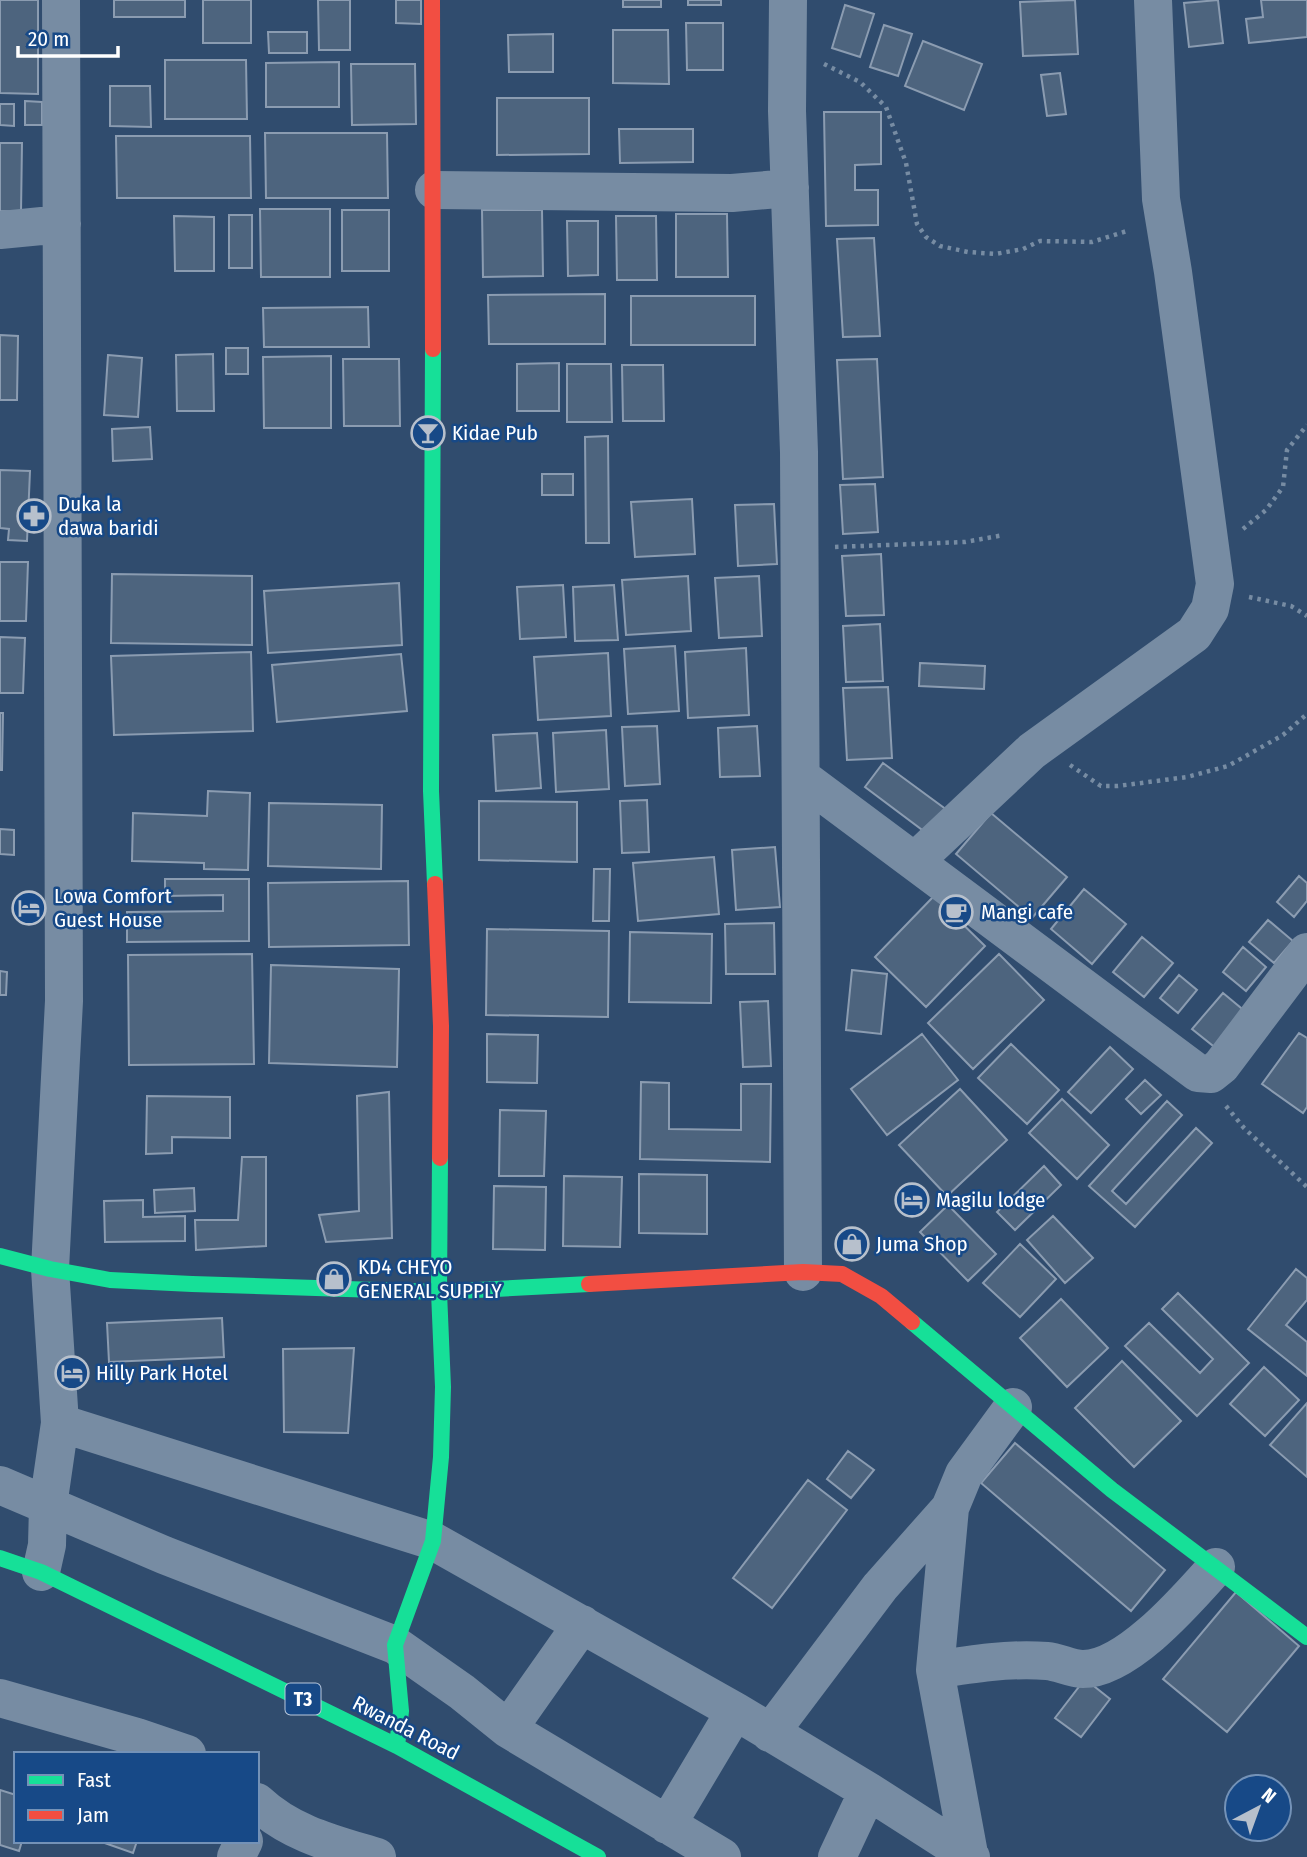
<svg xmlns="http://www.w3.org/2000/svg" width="1307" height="1857" font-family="'Fira Sans Condensed',sans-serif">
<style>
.building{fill:#4d647e;stroke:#8b9cb1;stroke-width:2}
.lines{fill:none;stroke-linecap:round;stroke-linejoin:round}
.path{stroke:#778ca3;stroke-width:4.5;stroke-dasharray:3.5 5;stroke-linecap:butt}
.street{stroke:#778ca3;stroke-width:38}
.fast{stroke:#16e098;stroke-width:16}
.jam{stroke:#f24e42;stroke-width:16}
.labels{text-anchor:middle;stroke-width:5;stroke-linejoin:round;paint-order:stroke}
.shield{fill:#174987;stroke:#b9c8db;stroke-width:2}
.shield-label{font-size:19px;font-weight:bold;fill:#fff}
.poi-label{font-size:21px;fill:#fff;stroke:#174987;text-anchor:start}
.street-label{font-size:21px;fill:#fff;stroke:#174987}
</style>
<rect width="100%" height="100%" fill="#304c6e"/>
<path class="building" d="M0,0H38V94L0,93Z
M114,0H185V17H114Z
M203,0H251V43H203Z
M318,0H350V50H319Z
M396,0H421V24L396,23Z
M623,0H661V7H623Z
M688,0H721V5H688Z
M1075,0L1078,54L1023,56L1020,2Z
M1218,0L1223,43L1189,47L1184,3Z
M1261,0H1307V37L1249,43L1246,19L1263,17Z
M845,5L874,14L860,57L832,48Z
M686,23H723V70H687Z
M884,25L912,34L898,76L870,67Z
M613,30H668L669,84L613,83Z
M268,32H307V53H269Z
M553,34V72H509L508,35Z
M923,41L982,64L964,110L905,86Z
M165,60H246L247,119H165Z
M339,62V107H266V63Z
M351,64H415L416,124L352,125Z
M1060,73L1066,114L1047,116L1041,75Z
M110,86H150L151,127L110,126Z
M497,98H589V154L497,155Z
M25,101L42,102V125H25Z
M0,104H14V126L0,125Z
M824,112H881V164L855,165V190H878V225L826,226Z
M619,129H693V162L620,163Z
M265,133H387L388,198H266Z
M116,136H250L251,198H117Z
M0,143H22L21,212L0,211Z
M260,209H330V277H261Z
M342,210H389V271H342Z
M482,210H542L543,276L483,277Z
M676,214H727L728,277H676Z
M229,215H252V268H229Z
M174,216L214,217V271H175Z
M616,216H656L657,280H617Z
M567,221H598V275L568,276Z
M874,238L880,336L843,337L837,239Z
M605,294V344H489L488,295Z
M631,296H755V345H631Z
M368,307L369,347H264L263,308Z
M0,335L18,336L17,400H0Z
M226,348H248V374H226Z
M213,354L214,411H177L176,355Z
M108,355L142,358L138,417L104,415Z
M331,356V428H264L263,357Z
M343,359H399L400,426H344Z
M877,359L883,477L843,479L837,360Z
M559,363V411H517V364Z
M567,364H611L612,422H567Z
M622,365H663L664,421H623Z
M150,427L152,459L113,461L112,429Z
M608,436L609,543H586L585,437Z
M0,470L30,471L27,541L8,540L9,529L0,528Z
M542,474H573V495H542Z
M875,484L878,532L843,534L840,485Z
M692,499L695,554L635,557L631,502Z
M774,504L777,564L738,566L735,505Z
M881,554L884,615L846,616L842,556Z
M0,562H28L26,621H0Z
M112,574L252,576V645L111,643Z
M688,576L691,631L626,635L622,580Z
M759,576L762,636L719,638L715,578Z
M399,583L402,645L268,653L264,591Z
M563,585L566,637L520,639L517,587Z
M614,585L618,640L575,641L573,587Z
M880,624L883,681L846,682L843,626Z
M0,637L25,638L23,693H0Z
M675,646L679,711L628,714L624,649Z
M746,648L749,715L688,718L685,652Z
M251,652L253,731L114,735L111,656Z
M608,653L611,716L538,720L534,657Z
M401,654L407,711L277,722L272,665Z
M920,663L985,666L984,689L919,686Z
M888,687L892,758L847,760L843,688Z
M0,713H3L2,770H0Z
M657,726L660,784L625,786L622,727Z
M757,726L760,776L720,777L718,728Z
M606,730L609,789L556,792L553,733Z
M537,733L541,788L496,791L493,735Z
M883,763L951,813L933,838L865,787Z
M208,791L250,793L248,870L204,869V863L132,861L133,813L207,816Z
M647,800L649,852L622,853L620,801Z
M479,801L577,802V862L479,860Z
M269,803L382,805L381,869L268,866Z
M991,813L1067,877L1032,918L956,854Z
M0,829L14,830V855L0,854Z
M775,847L780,907L736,910L732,850Z
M714,857L719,914L638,921L633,863Z
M594,869H610L609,921H593Z
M1299,876L1307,883V901L1294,917L1277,902Z
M165,879H249V941L127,942V912L223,911V895L165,896Z
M408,881L409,945L269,947L268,883Z
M1084,889L1126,924L1092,964L1051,929Z
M934,896L985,946L926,1007L875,957Z
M1268,920L1293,941L1274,963L1249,942Z
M774,923L775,974H726L725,924Z
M487,929L609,931L608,1017L486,1015Z
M630,932L712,934L711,1003L629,1002Z
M1142,937L1173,963L1144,997L1113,972Z
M1243,947L1266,967L1246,991L1223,972Z
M252,954L254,1064L129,1065L128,955Z
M999,954L1044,1000L973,1069L928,1023Z
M271,965L399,969L397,1067L269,1063Z
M852,970L887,974L881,1034L846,1030Z
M0,971L7,972L6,995H0Z
M1179,975L1197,990L1178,1013L1160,998Z
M1223,993L1247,1013L1217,1049L1192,1029Z
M768,1001L771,1066L743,1067L740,1002Z
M1299,1033L1307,1038V1107L1303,1113L1262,1084Z
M487,1034L538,1035L537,1083L487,1082Z
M922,1034L958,1080L887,1135L851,1089Z
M1011,1044L1059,1090L1027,1124L978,1078Z
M1110,1047L1133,1069L1091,1113L1068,1092Z
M1145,1080L1161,1095L1141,1114L1126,1099Z
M641,1082L669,1083V1129L741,1130V1084H771L770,1162L640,1159Z
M960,1089L1007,1140L947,1196L899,1145Z
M389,1092L392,1238L326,1242L319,1215L359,1211L357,1096Z
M147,1096L230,1097V1138L172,1137V1153L146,1154Z
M1062,1099L1109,1145L1077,1179L1029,1133Z
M1167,1101L1182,1115L1112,1191L1126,1204L1196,1128L1212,1143L1135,1227L1089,1186Z
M500,1110L546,1111L544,1176H499Z
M242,1157H266V1246L196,1250L195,1220H238Z
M1044,1166L1061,1185L1015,1230L997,1212Z
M639,1174L707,1175V1234L639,1233Z
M564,1176L622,1177L620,1247L563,1246Z
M494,1186L546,1187L545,1250L493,1249Z
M194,1188L195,1211L155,1213L154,1190Z
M143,1200V1217L185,1216V1241L105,1242L104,1201Z
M948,1205L996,1254L968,1281L920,1232Z
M1053,1216L1093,1258L1065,1283L1027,1240Z
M1020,1244L1056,1279L1020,1317L983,1283Z
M1296,1269L1307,1278V1300L1286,1325L1307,1342V1376L1248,1329Z
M1178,1293L1249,1363L1197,1416L1125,1346L1149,1323L1200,1373L1213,1359L1162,1309Z
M1061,1299L1108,1348L1067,1387L1020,1338Z
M222,1318L224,1357L109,1362L107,1323Z
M354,1348L348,1433L284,1432L283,1349Z
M1122,1361L1181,1421L1134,1467L1075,1408Z
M1264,1367L1299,1400L1265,1436L1230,1404Z
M1307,1403V1477L1270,1445Z
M1015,1443L1165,1570L1131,1611L981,1483Z
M848,1451L874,1470L851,1498L827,1479Z
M808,1480L847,1510L772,1608L733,1578Z
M1236,1592L1299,1646L1227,1732L1163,1679Z
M1085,1679L1110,1699L1081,1737L1055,1718Z
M0,1790L16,1795V1841H22L19,1851L0,1845Z
M99,1841H137L133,1853Z"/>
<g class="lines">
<path class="path" d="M824,64L860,82L886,107L906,163L917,224L926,237L940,246L968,252L995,254L1023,249L1040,241L1092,242L1130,230
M1243,529L1266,510L1283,487L1287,450L1307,425
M835,547L965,542L1004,535
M1249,597L1291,606L1307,616
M1070,765L1101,786H1118L1187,777L1228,766L1283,735L1307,714
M1226,1106L1244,1128L1307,1187"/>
<path class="street" d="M788,0L787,111L799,452L803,1272
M434,190L732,193L790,188
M0,230L62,224
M801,777L1198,1073L1211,1074L1221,1066L1307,952
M915,861L1032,751L1194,634L1210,609L1215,584L1173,272L1161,199L1153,0
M60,1423L433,1541L735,1711L868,1791L971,1857
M0,1485L164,1555L395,1645L462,1692L508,1729L722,1857
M41,1572L47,1545L48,1506L60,1423L50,1269L64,1001L61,0
M935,1670L950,1508
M0,1698L137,1737L187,1754
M508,1729L582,1624
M770,1733L880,1587L950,1508L964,1474L1013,1407
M257,1802C291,1834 334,1844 377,1857
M667,1825L735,1711
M969,1854L935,1670C972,1664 1009,1658 1047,1661C1059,1662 1071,1669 1083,1669C1128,1669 1188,1598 1216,1567
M236,1857L244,1841
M837,1857L868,1791"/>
<path class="fast" d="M433,349L431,791L435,884
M0,1256L50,1269L110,1280L192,1284L439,1292L589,1284
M912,1322L1112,1490L1307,1637
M0,1558L41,1572L397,1746L598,1857
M397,1746L401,1711L395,1645L433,1541L441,1457L443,1387L439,1292L440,1158"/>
<path class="jam" d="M432,0L433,349
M435,884L441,1026L440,1158
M589,1284L803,1272L842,1274L881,1296L912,1322"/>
</g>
<defs>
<symbol id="bar-ring" viewBox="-11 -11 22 22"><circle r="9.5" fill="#174987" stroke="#b7c0cc" stroke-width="1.5"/><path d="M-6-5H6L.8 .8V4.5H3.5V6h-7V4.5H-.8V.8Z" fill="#b7c0cc"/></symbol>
<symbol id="pharmacy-ring" viewBox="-11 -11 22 22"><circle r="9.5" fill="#174987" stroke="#b7c0cc" stroke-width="1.5"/><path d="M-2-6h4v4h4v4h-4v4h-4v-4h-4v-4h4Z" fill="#b7c0cc"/></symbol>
<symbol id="hotel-ring" viewBox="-11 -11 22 22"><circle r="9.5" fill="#174987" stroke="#b7c0cc" stroke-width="1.5"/><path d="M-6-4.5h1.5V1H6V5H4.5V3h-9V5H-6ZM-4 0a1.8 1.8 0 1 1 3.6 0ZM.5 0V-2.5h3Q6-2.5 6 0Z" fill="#b7c0cc"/></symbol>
<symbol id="cafe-ring" viewBox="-11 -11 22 22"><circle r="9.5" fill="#174987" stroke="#b7c0cc" stroke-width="1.5"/><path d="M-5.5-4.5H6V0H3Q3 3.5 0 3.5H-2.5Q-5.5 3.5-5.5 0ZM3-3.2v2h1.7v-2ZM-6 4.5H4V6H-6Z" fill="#b7c0cc"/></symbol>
<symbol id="shop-ring" viewBox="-11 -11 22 22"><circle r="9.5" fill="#174987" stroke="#b7c0cc" stroke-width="1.5"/><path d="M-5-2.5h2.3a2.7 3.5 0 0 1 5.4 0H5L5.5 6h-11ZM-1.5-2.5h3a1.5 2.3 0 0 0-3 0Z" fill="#b7c0cc"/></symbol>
</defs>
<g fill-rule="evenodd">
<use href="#bar-ring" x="409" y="414" width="38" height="38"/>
<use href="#pharmacy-ring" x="15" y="497" width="38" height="38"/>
<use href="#hotel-ring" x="10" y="889" width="38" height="38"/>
<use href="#cafe-ring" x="937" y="893" width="38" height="38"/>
<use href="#hotel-ring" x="893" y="1181" width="38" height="38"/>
<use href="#shop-ring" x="833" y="1225" width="38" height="38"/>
<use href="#shop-ring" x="315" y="1260" width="38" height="38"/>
<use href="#hotel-ring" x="53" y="1354" width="38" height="38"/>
</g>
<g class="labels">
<rect class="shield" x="285.5" y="1683.5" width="35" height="31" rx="5"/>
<g class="shield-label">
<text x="303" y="1706">T3</text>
</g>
<g class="poi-label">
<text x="452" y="440">Kidae Pub</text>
<text x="58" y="511">Duka la<tspan x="58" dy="24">dawa baridi</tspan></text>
<text x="54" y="903">Lowa Comfort<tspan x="54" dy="24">Guest House</tspan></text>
<text x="981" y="919">Mangi cafe</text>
<text x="936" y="1207">Magilu lodge</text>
<text x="876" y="1251">Juma Shop</text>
<text x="358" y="1274">KD4 CHEYO<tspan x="358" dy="24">GENERAL SUPPLY</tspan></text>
<text x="96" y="1380">Hilly Park Hotel</text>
</g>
<g class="street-label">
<text transform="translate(406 1728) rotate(27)" y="7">Rwanda Road</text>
</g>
</g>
<rect x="14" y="1752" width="245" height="91" fill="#174987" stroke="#7492b7" stroke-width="2"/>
<rect x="28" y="1775" width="35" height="10" fill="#16e098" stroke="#7492b7" stroke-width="2"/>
<text x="77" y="1787" font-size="21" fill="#ffffff">Fast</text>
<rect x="28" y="1810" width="35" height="10" fill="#f24e42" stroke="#7492b7" stroke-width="2"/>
<text x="77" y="1822" font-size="21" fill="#ffffff">Jam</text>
<g transform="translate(1258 1808) rotate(41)"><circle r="33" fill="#174987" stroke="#7492b7" stroke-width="2"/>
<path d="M0-5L12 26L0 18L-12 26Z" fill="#b7c0cc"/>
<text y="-10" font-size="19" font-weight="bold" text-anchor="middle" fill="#ffffff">N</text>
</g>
<path d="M18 46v10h100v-10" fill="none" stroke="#ffffff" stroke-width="3.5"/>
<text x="28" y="46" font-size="21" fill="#ffffff" stroke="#174987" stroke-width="5" paint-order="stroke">20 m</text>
</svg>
